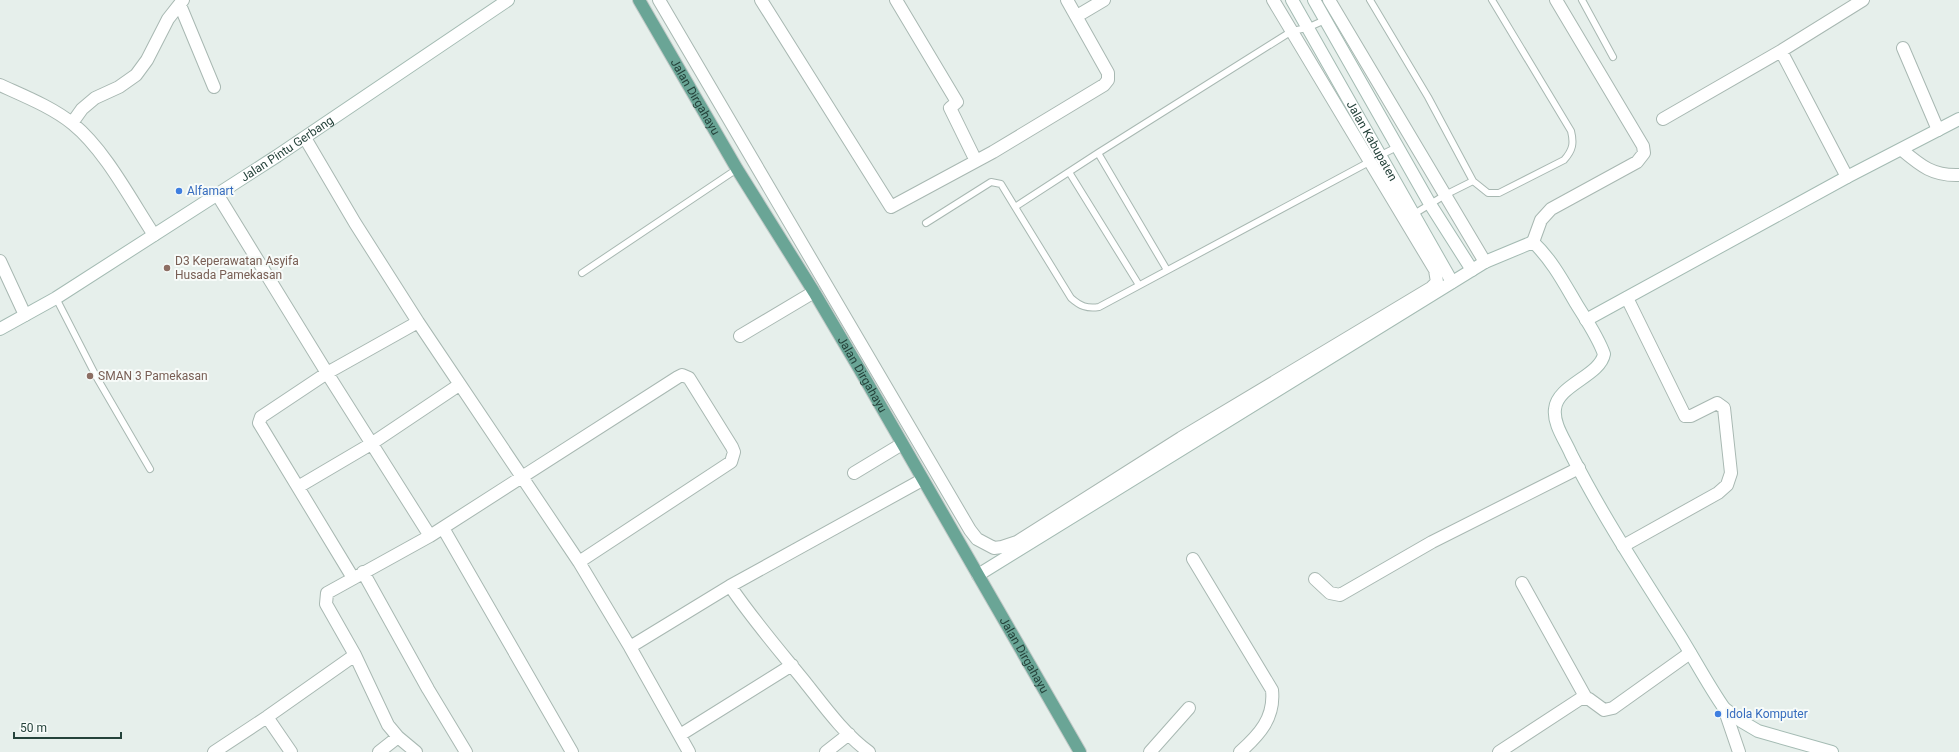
<svg xmlns="http://www.w3.org/2000/svg" width="1959" height="752" font-family="Roboto,sans-serif">
<style>
.lines{fill:none;stroke-linecap:round;stroke-linejoin:round}
.lane-casing{stroke:#a8b8b2;stroke-width:8}
.street-casing{stroke:#a8b8b2;stroke-width:14}
.secondary-casing{stroke:#a4bbb3;stroke-width:14}
.primary-casing{stroke:#c2cac8;stroke-width:14}
.lane{stroke:#fff;stroke-width:6}
.street{stroke:#fff;stroke-width:12}
.secondary{stroke:#fff;stroke-width:12}
.primary{stroke:#6aa596;stroke-width:12}
.shop-dot{fill:#3f7fe0;stroke:#f7fbf9;stroke-width:1.5}
.education-dot{fill:#8d6e63;stroke:#f7fbf9;stroke-width:1.5}
.labels{text-anchor:middle;stroke-width:4;stroke-linejoin:round;paint-order:stroke}
.street-label{font-size:12px;fill:#24423a;stroke:#f7fbf9}
.shop-label{font-size:12px;fill:#366cbe;stroke:#f7fbf9;text-anchor:start}
.education-label{font-size:12px;fill:#785e54;stroke:#f7fbf9;text-anchor:start}
</style>
<rect width="100%" height="100%" fill="#e6efeb"/>
<g class="lines">
<defs>
<path id="lane" d="M1370,0L1428,97L1473,181L1445,195L1414,214
M1582,0L1613,57
M1325,20L1307,28L1292,31L1098,153L1015,207L1071,298C1080,306 1087,309 1099,307L1371,161
M1098,153L1167,270
M1379,156L1397,147
M1069,172L1139,285
M1473,181L1488,193H1499L1564,160C1573,150 1574,143 1571,131L1492,0
M926,223L991,182L1001,184L1015,207
M582,273L737,169
M56,298L97,378L150,469"/>
<path id="street" d="M659,0L970,530L977,539L994,548L1002,547L1017,542L1181,438L1431,288L1437,282L1435,270L1273,0
M761,0L891,207L993,152L1104,85L1108,80V73L1067,0
M896,0L957,102L950,108L976,161
M1329,0L1485,262
M180,5L214,87
M1077,16L1104,0
M1903,48L1938,130
M1781,51L1847,177
M0,85C24,96 52,107 73,124C105,150 131,200 154,235
M1663,119L1781,51L1863,0
M72,123L82,109L95,98L119,87L136,75L147,60L168,19L183,0
M305,138L355,223L418,322L579,562L630,647L689,752
M1902,150C1921,166 1933,176 1959,175
M217,194L327,373L430,536
M1533,242L1541,220L1551,209L1637,162L1644,153L1643,146L1556,0
M0,261L25,315
M740,336L814,292
M854,473L902,444
M298,487L371,444L459,385
M443,528L572,752
M1623,546L1718,493L1727,485L1731,473L1724,408L1717,403L1691,416H1685L1627,298
M1193,559L1272,690C1275,718 1259,735 1240,752
M363,572L428,689L466,752
M353,578L259,423L261,417L327,373L418,322
M1315,579L1330,593L1340,595L1432,542L1579,468
M1522,583L1586,698
M730,586C753,620 779,650 805,682C824,706 844,734 869,752
M630,647L730,586L922,480
M1724,708L1739,752
M267,717L291,752
M680,735L792,665
M214,752L267,717L355,655
M379,752L398,737
M416,752L398,737L388,725L355,655L326,604L327,593L430,536L678,377L682,375L689,378L732,447L734,452L731,462L579,562
M826,752L849,734
M1150,752L1189,708
M1499,752L1580,699H1589L1604,710L1613,708L1690,653"/>
<g id="secondary">
<path id="s1" d="M1292,0L1452,282"/>
<path d="M1314,0L1430,204L1472,270"/>
<path d="M1586,320L1847,177L1959,119"/>
<path id="s2" d="M0,329L56,298L277,156L508,0"/>
<path d="M978,575L1485,262L1533,242C1552,260 1564,283 1577,305C1587,321 1598,337 1604,354C1600,376 1557,385 1555,409C1553,424 1565,440 1571,454C1603,517 1642,576 1680,636C1695,660 1708,685 1724,708L1741,721L1758,731L1832,752"/>
</g>
<g id="primary">
<path id="s3" d="M639,0L737,169L814,292L860,370L1080,752"/>
</g>
</defs>
<use href="#lane" class="lane-casing"/>
<use href="#street" class="street-casing"/>
<use href="#secondary" class="secondary-casing"/>
<use href="#primary" class="primary-casing"/>
<use href="#lane" class="lane"/>
<use href="#street" class="street"/>
<use href="#secondary" class="secondary"/>
<use href="#primary" class="primary"/>
</g>
<g class="shop-dot">
<circle cx="179" cy="191" r="4"/>
<circle cx="1718" cy="714" r="4"/>
</g>
<g class="education-dot">
<circle cx="167" cy="268" r="4"/>
<circle cx="90" cy="376" r="4"/>
</g>
<g class="labels">
<g class="street-label">
<text dy="4" stroke="none"><textPath href="#s3" startOffset="112">Jalan Dirgahayu</textPath></text>
<text dy="4" stroke="none"><textPath href="#s1" startOffset="162">Jalan Kabupaten</textPath></text>
<text dy="4" stroke="none"><textPath href="#s2" startOffset="339">Jalan Pintu Gerbang</textPath></text>
<text dy="4" stroke="none"><textPath href="#s3" startOffset="436">Jalan Dirgahayu</textPath></text>
<text dy="4" stroke="none"><textPath href="#s3" startOffset="760">Jalan Dirgahayu</textPath></text>
</g>
<g class="shop-label">
<text x="187" y="195">Alfamart</text>
<text x="1726" y="718">Idola Komputer</text>
</g>
<g class="education-label">
<text x="175" y="265">D3 Keperawatan Asyifa<tspan x="175" dy="14">Husada Pamekasan</tspan></text>
<text x="98" y="380">SMAN 3 Pamekasan</text>
</g>
</g>
<path d="M14 732v6h107v-6" fill="none" stroke="#24423a" stroke-width="2"/>
<text x="20" y="732" font-size="12" fill="#24423a" stroke="#f7fbf9" stroke-width="3" paint-order="stroke">50 m</text>
</svg>
